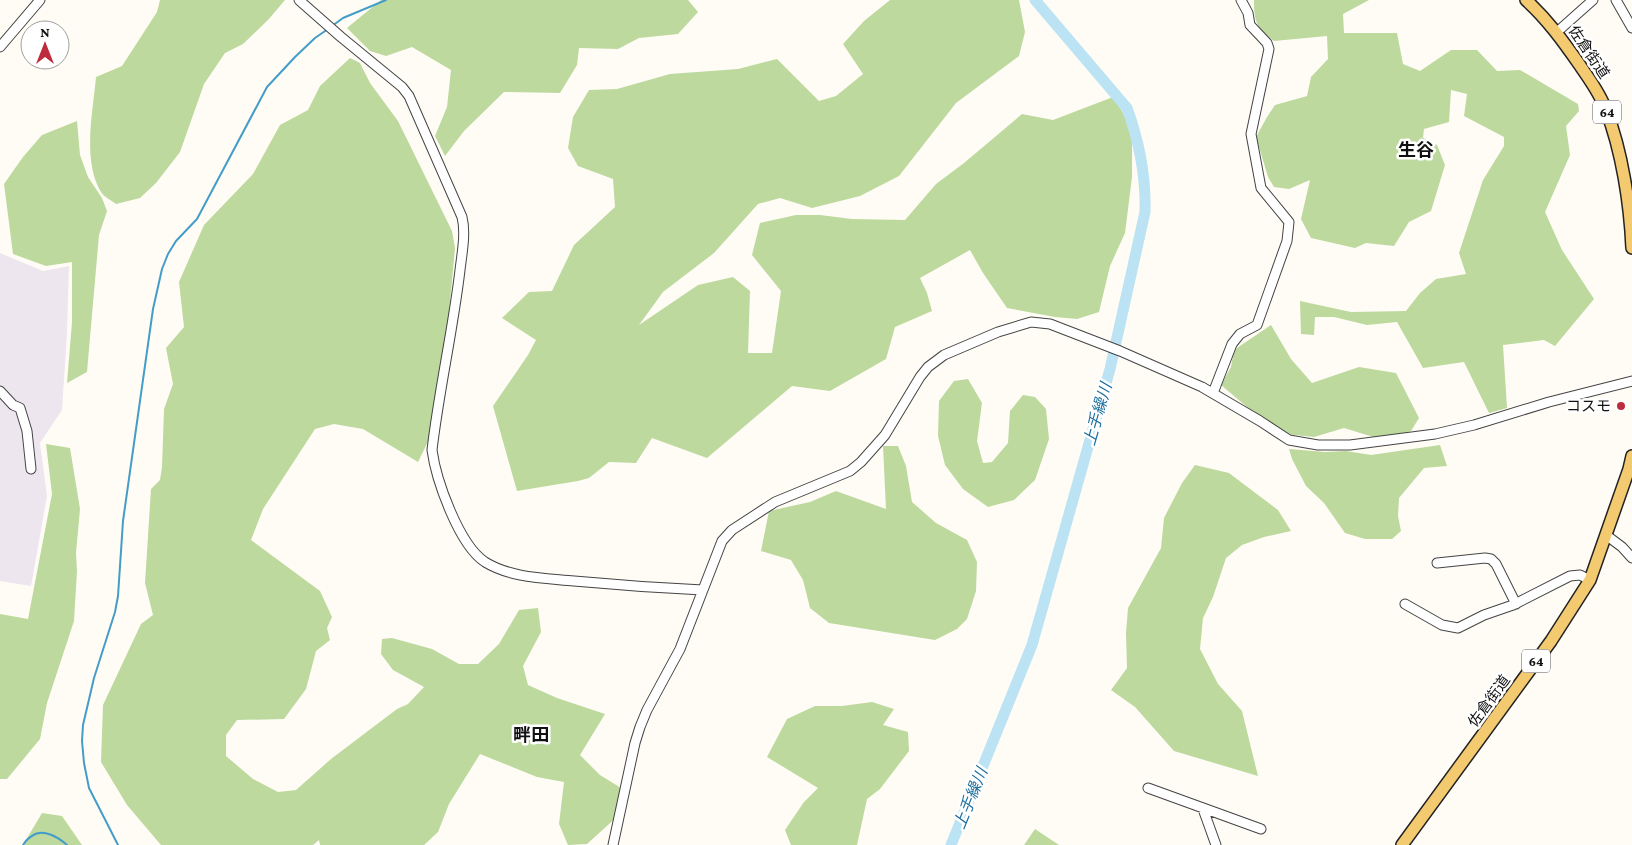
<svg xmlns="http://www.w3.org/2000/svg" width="1632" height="845" font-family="'Crimson Pro','Noto Sans JP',serif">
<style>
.industrial{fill:#ede6ee}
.forest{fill:#bdd99e}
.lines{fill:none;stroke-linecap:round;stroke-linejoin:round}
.stream{stroke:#449dc9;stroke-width:2}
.river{stroke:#bbe3f4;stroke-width:11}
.minor-casing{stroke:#444;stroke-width:11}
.major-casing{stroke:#222;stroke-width:14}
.minor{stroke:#fff;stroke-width:9}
.major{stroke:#f3ca70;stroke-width:11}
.poi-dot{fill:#bd2c3d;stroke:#fff;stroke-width:2}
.labels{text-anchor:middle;stroke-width:5;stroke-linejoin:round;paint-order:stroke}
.shield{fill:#fff;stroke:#585858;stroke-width:1}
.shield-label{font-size:14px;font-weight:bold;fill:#111}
.street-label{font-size:15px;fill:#111;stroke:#fff}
.poi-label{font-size:15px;fill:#111;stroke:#fff;text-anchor:end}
.water-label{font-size:16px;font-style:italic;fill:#1d6f9f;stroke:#fff}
.quarter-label{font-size:18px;font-weight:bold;fill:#111;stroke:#fff}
</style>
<rect width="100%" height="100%" fill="#fffcf5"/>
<path class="industrial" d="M0,253L43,271L69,266L67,333L62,410L40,443L47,496L31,586L0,581Z"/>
<path class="forest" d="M160,0H285L268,20L243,44L225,53L204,84L180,152L156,183L140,198L116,204C111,200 104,197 101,192C82,160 93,112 96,77L122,66L157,12Z
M381,0H688L698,12L678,34L639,38L618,49L579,48L577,65L560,93L504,92L464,131L445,156L435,136L447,107L451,70L412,47L386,56L370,51L347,28Z
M890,0H1019L1025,32L1019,56L956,103L899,176L860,196L812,208L780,198L758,204L714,253L663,292L639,325L698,285L733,277L750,291L748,353H772L781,291L752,255L760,223L796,215H820L852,219L905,220L936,184L964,163L1022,114L1053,120L1113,97L1132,127V177L1125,233L1110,266L1099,312L1077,319L1055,317L1007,308L983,273L970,250L920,278L927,293L932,311L895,327L886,359L830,391L792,386L707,458L652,438L636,463L609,462L589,478L578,481L517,491L493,406L528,355L536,340L502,318L529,292L552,291L574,245L615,207L613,179L578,166L568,148L573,117L589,90L617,89L670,74L738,69L777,59L819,101L836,96L863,74L843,44L864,21Z
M1254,0H1369L1343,14L1344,33H1397L1403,64L1420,71L1451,50H1477L1497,71L1520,70L1578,104L1579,111L1566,126L1570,155L1545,212L1562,250L1594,299L1555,346L1544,340L1503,345L1507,408L1489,413L1464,362L1423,368L1397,322L1367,325L1334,317H1315L1314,335L1301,334L1300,301L1351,312L1406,311L1420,293L1436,279L1466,274L1459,253L1483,180L1504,146V137L1464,116L1467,94L1451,90L1449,122L1424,129L1423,138L1437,145L1445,165L1431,211L1409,222L1394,246L1366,243L1355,248L1311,238L1301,219L1310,180L1289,189L1274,187L1268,177L1256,137L1267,117L1275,105L1307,96L1311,77L1328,59L1327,36L1274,41C1256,28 1254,21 1254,0Z
M350,58L360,63L370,83L398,121L452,231L455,248L439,419L418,462L363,429L334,424L315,429L263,509L251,540L320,591L332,617L327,628L330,640L316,651L306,689L284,719L237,720L226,735V756L253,779L278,792L296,790L331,759L397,709L408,704L424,687L393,670L381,654L382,639L392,638L432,649L459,664H478L499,644L519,610L538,608L541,632L523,666L528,685L557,698L605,714L580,755L600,775L621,788L619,815L587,844L568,845L559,824L564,782L537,777L480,754L449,804L438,832L424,845H320L319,840L313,845H161L127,805L101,762L103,705L141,624L153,615L145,583L151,489L160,480L162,467L164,409L173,384L166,348L184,327L179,282L204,225L253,174L280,125L308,110L320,86Z
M77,121L80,155L88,177L102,198L107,211L99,235L87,372L67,383L72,322V262L46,266L13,254L4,184L23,157L42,135Z
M1271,325L1291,359L1312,383L1359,367L1396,373L1419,418L1411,431L1383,440L1344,428L1314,437L1285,434L1253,412L1221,385L1231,367L1234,350Z
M968,379L982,403L977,441L983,463L992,462L1008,443L1010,411L1023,395L1035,397L1046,409L1049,439L1035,480L1014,500L988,507L963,489L945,465L938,436L939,401L954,381Z
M46,444L70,448L80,509L76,553L77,571L74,621L47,703L40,739L7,779H0V614L28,619L52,494Z
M1440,445L1447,466L1424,468L1399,498L1398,516L1401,531L1392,539H1365L1345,533L1324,503L1306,486L1292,459L1289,449L1325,452L1346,451L1371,455Z
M883,446H898L906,466L912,502L936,523L967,540L977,562L976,591L967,619L957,629L935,640L829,623L810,608L803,580L791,560L761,551L769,511L810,502L836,491L886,509Z
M1195,465L1229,473L1278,510L1291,531L1264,537L1242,545L1226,558L1213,597L1203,618L1200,649L1218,684L1242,711L1258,776L1174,751L1135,707L1111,690L1127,668L1126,633L1128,608L1161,548L1164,518L1182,483Z
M872,702L894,709L883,725L908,732L909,751L880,789L867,799L857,845H791L785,830L804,802L818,788L767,757L787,719L815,706H842Z
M42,813L62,816L82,845H23Z
M1035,829L1059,845H1024Z"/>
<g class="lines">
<path class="stream" d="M332,26L343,18L386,0
M23,845C25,842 28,838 32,836C43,828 58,837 67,845
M118,845L89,788L84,763L82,741L83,725L94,678L115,612L118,596L123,521L153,309L162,269L168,254L176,241L197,219L267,87L295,57L315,38L328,29"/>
<path class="river" d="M951,845L1032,645L1110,369L1145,212C1146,177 1139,141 1127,108L1035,0"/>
<defs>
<path id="minor" d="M299,0L341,37L402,87L409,96L462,217C466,233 462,253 460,270C453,330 439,390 432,450C436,480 459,545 485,562C511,578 544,578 574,581C617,585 660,588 703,590
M1616,0L1632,28
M1557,32L1593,0
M0,47L40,0
M0,391L13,405L20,408L27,431L31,469
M1213,393L1232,344L1240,334L1257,325L1287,241L1289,222L1261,188L1251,134L1269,49L1267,43L1250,25L1248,13L1241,0
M1606,535L1622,547L1632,558
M1437,563L1485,558L1491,559L1496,564L1516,604
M1405,604L1442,625L1458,628L1484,615L1513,605L1570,576L1580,575L1590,580
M1148,788L1261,829
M1203,809L1216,845
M613,845L635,743L640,727L647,710L680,649L722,541L732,530L775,502L850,471L861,462L885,435L920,377L928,367L944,355L998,332L1031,322L1050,324L1120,351L1202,387L1260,421L1289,440L1318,445H1350L1435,434L1474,425L1549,402L1632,381"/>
<path id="major" d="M1526,0C1547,19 1563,41 1579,64C1589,79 1600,93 1606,110C1622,151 1630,204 1632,248
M1402,845L1551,641L1590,580L1629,469L1632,456"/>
</defs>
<use href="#minor" class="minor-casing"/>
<use href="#major" class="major-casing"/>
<use href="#minor" class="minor"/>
<use href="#major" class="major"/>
</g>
<circle class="poi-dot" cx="1621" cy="406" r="5"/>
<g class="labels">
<g class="shield">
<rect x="1593" y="100.5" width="28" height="23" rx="4"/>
<rect x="1522" y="649.5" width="28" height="23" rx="4"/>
</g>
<g class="shield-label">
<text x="1607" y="117">64</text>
<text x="1536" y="666">64</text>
</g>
<g class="street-label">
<text transform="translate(1589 52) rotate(56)" y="5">佐倉街道</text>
<text transform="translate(1489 701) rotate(-54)" y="5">佐倉街道</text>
</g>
<g class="poi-label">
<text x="1611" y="411">コスモ</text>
</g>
<g class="water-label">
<text transform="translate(1097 414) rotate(-74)" y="6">上手繰川</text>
<text transform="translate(970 798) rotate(-68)" y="6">上手繰川</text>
</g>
<g class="quarter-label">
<text x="1416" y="156">生谷</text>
<text x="531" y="741">畔田</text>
</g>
</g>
<g transform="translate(45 45)"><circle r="24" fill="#ffffff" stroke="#a0a0a0"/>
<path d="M0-4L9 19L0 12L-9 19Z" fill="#bd2c3d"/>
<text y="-8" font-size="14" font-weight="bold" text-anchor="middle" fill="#111111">N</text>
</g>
</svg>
